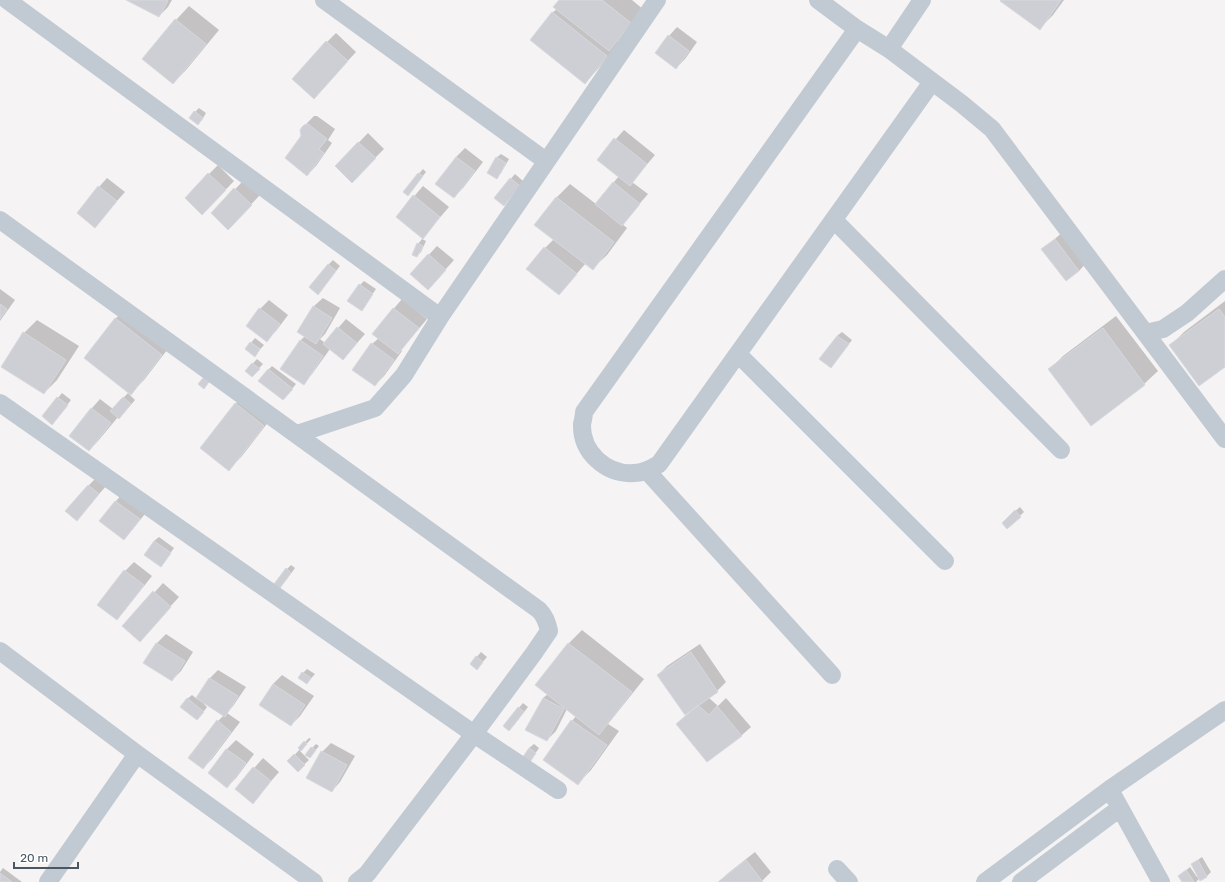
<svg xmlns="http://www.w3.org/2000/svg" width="1225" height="882" font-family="Rubik,sans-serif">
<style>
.shadow{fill:#0003}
.building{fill:#cdcfd5;stroke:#d7d9de}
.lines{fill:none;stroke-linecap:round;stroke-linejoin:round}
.street{stroke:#c1cad2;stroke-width:18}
</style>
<rect width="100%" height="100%" fill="#f5f3f3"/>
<path class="shadow" d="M128,0H172L168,7L159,16Z
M560,0H632L644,10L618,41L620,43L598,69L585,83L552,13L557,9Z
M1002,0H1064L1053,15L1040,28Z
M189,6L219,30L186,70L173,83L144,59L176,20Z
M677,27L697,42L685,59L676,68L669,36Z
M336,33L356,52L322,89L327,42Z
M199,108L206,113L202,120L195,112Z
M314,116H317L335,129L328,140L332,143L316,166L307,175L302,136V128Z
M624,130L655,155L632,182L648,194L622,224L627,228L607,255L593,268L586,263L559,294L545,248L554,239L556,198L570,184L596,204L619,176L598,159Z
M368,133L384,149L352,181L336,166Z
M465,148L483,162L463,188L454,197L456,157Z
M501,154L509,159L501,173L497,177L496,158Z
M218,165L234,181L211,205L209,174Z
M423,169L426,172L412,190L404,191Z
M515,174L523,181L508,200L495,197Z
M107,178L125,192L95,226L99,187Z
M244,180L260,195L237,219L212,213Z
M423,186L449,207L423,237L397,216Z
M1064,231L1087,262L1079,271L1043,249Z
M422,239L426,241L421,252L417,256L418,244Z
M437,246L454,260L436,280L411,274Z
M333,260L340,266L322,289L328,265Z
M364,281L376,289L362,309L360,285Z
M0,289L15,300L0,321Z
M323,298L340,308L325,334L320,339L325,343L346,319L365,334L343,359L330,349L312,374L304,383L300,341L305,336L299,332L314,306Z
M402,299L427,319L401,350L402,351L384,376L375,385L372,344L379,338L373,333Z
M269,300L288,315L276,331L267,340L260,309Z
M1225,301V366L1171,345L1184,332Z
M129,306L174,341L144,380L131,393L115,319Z
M1116,316L1158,371L1144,384L1050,369L1063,356Z
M37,320L79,346L57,380L44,393L24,333Z
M842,332L852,340L835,362L837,336Z
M255,338L264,345L255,355L246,349Z
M257,359L263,364L252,376L246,371Z
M272,366L296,384L287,395L268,370Z
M249,391L276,412L242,456L229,469L235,404Z
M62,393L71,400L56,419L43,416Z
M128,393L135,400L123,414L118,417L98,441L89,450L70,435L92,408L100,399L113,409Z
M97,477L107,485L77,519L88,486Z
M124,492L148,510L133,529L124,538L101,521L116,501Z
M1020,507L1024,512L1007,528V518Z
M159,537L174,548L161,566L154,541Z
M134,562L152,576L125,610L117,618L99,605L125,571Z
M291,565L295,568L284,583L287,569Z
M163,583L179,597L148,631L124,626Z
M582,630L644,679L608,724L619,731L591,770L578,783L572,721L576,716L567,709L556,731L547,740L543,698L548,694L536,685L569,643Z
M166,634L193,652L181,671L172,680L144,663L157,643Z
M700,644L726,682L717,691L708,697L718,706L726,698L751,727L742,735L707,761L692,711L658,675L667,666Z
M481,652L487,657L481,664H471Z
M307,669L315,674L307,683L303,673Z
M218,670L246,687L233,706L227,713L240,722L212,759L203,768L218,721L224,715L205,703L204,704L207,707L202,714L187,699L192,695L197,699L210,678Z
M282,675L314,696L300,716L291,725L260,705L273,684Z
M523,703L528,707L514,725H504Z
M309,738L311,739L300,751L309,760L298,770L289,761L300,749L299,748Z
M236,740L254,754L236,778L227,787L209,773L227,749Z
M331,743L355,756L340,782L332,791L308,778L322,752Z
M316,744L319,746L310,757L312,748Z
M534,744L539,748L528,764L529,748Z
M263,758L279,772L253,802L236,789Z
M755,852L771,872L761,882H719L727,874Z
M1202,857L1211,872L1207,876L1200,880V878L1196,882H1184L1179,876L1190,867L1197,877L1199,876L1192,864Z
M3,868L22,882H0V872Z"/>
<path class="building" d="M126,0H165L168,1L159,17Z
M559,0H602L631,23L609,51L553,7Z
M1001,0H1061L1040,30L1000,1Z
M552,12L607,56L585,84L530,40Z
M175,19L206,44L173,84L142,59Z
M668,35L689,51L676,69L655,53Z
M326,41L348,61L314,99L292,79Z
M194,111L203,118L198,125L189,118Z
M308,124L327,139L319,149L324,153L307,176L285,158L301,136L300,130L302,127L304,125Z
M614,138L647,164L630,186L597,160Z
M358,142L376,158L352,183L335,166Z
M456,157L475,171L454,198L435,184Z
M496,157L506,163L497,179L487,173Z
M208,173L226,190L202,215L185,198Z
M418,173L423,176L408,196L403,192Z
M510,178L520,186L504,206L494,198Z
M613,182L640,204L622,226L595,204Z
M98,186L117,201L95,228L77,213Z
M234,188L252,205L228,230L211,213Z
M413,195L440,217L423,239L396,217Z
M556,197L614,242L593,270L534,225Z
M1055,239L1079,271L1066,281L1041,249Z
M417,243L423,246L417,257L412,255Z
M544,247L577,274L559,295L526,269Z
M428,254L446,270L428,290L410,274Z
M328,264L336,271L318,295L309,287Z
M359,284L373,294L362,311L347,301Z
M0,304L7,309L0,319Z
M313,306L332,318L316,344L297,332Z
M259,308L280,324L267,342L246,326Z
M393,308L419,328L398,354L372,334Z
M1219,309L1225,317V367L1199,386L1169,345Z
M115,318L162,355L131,395L84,358Z
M337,327L357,343L343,360L323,344Z
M1103,328L1145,385L1091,426L1048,369Z
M23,332L66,360L44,394L1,367Z
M837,336L849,344L831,368L819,359Z
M300,340L323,356L304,385L280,369Z
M250,342L260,349L255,357L245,349Z
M371,343L394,360L375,386L352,370Z
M252,363L260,369L252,377L245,371Z
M268,369L293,389L283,400L258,381Z
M203,378L209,382L204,389L198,384Z
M57,397L68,405L52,425L42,416Z
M123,397L131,404L119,419L110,411Z
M235,403L264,426L229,471L200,448Z
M91,408L111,423L89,451L69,436Z
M88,485L99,494L77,521L65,511Z
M115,501L140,519L124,540L99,521Z
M1015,510L1021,517L1007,529L1002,523Z
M154,541L171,553L161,567L144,555Z
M286,568L291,573L280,588L274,584Z
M124,570L144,585L117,620L97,605Z
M153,591L171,607L140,642L122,626Z
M156,643L185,661L172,681L143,663Z
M568,643L632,692L599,735L535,685Z
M691,652L718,692L685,715L657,675Z
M476,656L483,662L477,670L470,664Z
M302,672L311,678L307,684L298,678Z
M209,678L238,696L225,717L196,698Z
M273,684L305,705L291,726L259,705Z
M187,698L204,712L197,720L180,707Z
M543,698L564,709L547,741L525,730Z
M698,705L709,715L717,706L742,736L707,762L676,724Z
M518,707L524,712L509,731L503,726Z
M217,720L231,732L203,769L188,758Z
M571,720L607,745L578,785L543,760Z
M304,741L307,744L301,751L298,748Z
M311,747L316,750L310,758L305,755Z
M529,748L536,753L528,765L520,761Z
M226,749L246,763L227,788L208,773Z
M321,751L347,765L332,792L306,778Z
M294,754L305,765L298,772L287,761Z
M253,767L271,781L253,804L235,789Z
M746,860L763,882H718Z
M1198,860L1207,877L1200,881L1191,864Z
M1186,870L1194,882H1182L1178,876Z
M0,873L12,882H0Z"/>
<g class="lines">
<path class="street" d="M7,0L440,317
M324,0L546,161
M818,0L857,29L889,49L962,104L992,129L1225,439
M857,29L584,412C584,416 583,420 582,424C581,452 606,475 634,473C643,473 651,469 659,464L932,82
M889,49L922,0
M0,220L539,610C545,616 547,622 549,631L534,653L474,734L367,874L357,882
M834,220L1061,450
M1146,333L1163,329L1187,313L1225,279
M738,354L945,561
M0,403L474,734L558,790
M297,434L375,408L404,375L440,317L657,0
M647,471L832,675
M0,651L137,754L314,882
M1114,797L1161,882
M837,869L849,882
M48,882L137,754
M985,882L1110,789L1225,710
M1021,882L1120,808"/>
</g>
<path d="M14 862v6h64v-6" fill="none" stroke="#4a5661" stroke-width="2"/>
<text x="20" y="862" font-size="12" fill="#4a5661" stroke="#ffffff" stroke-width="3" paint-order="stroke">20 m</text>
</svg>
